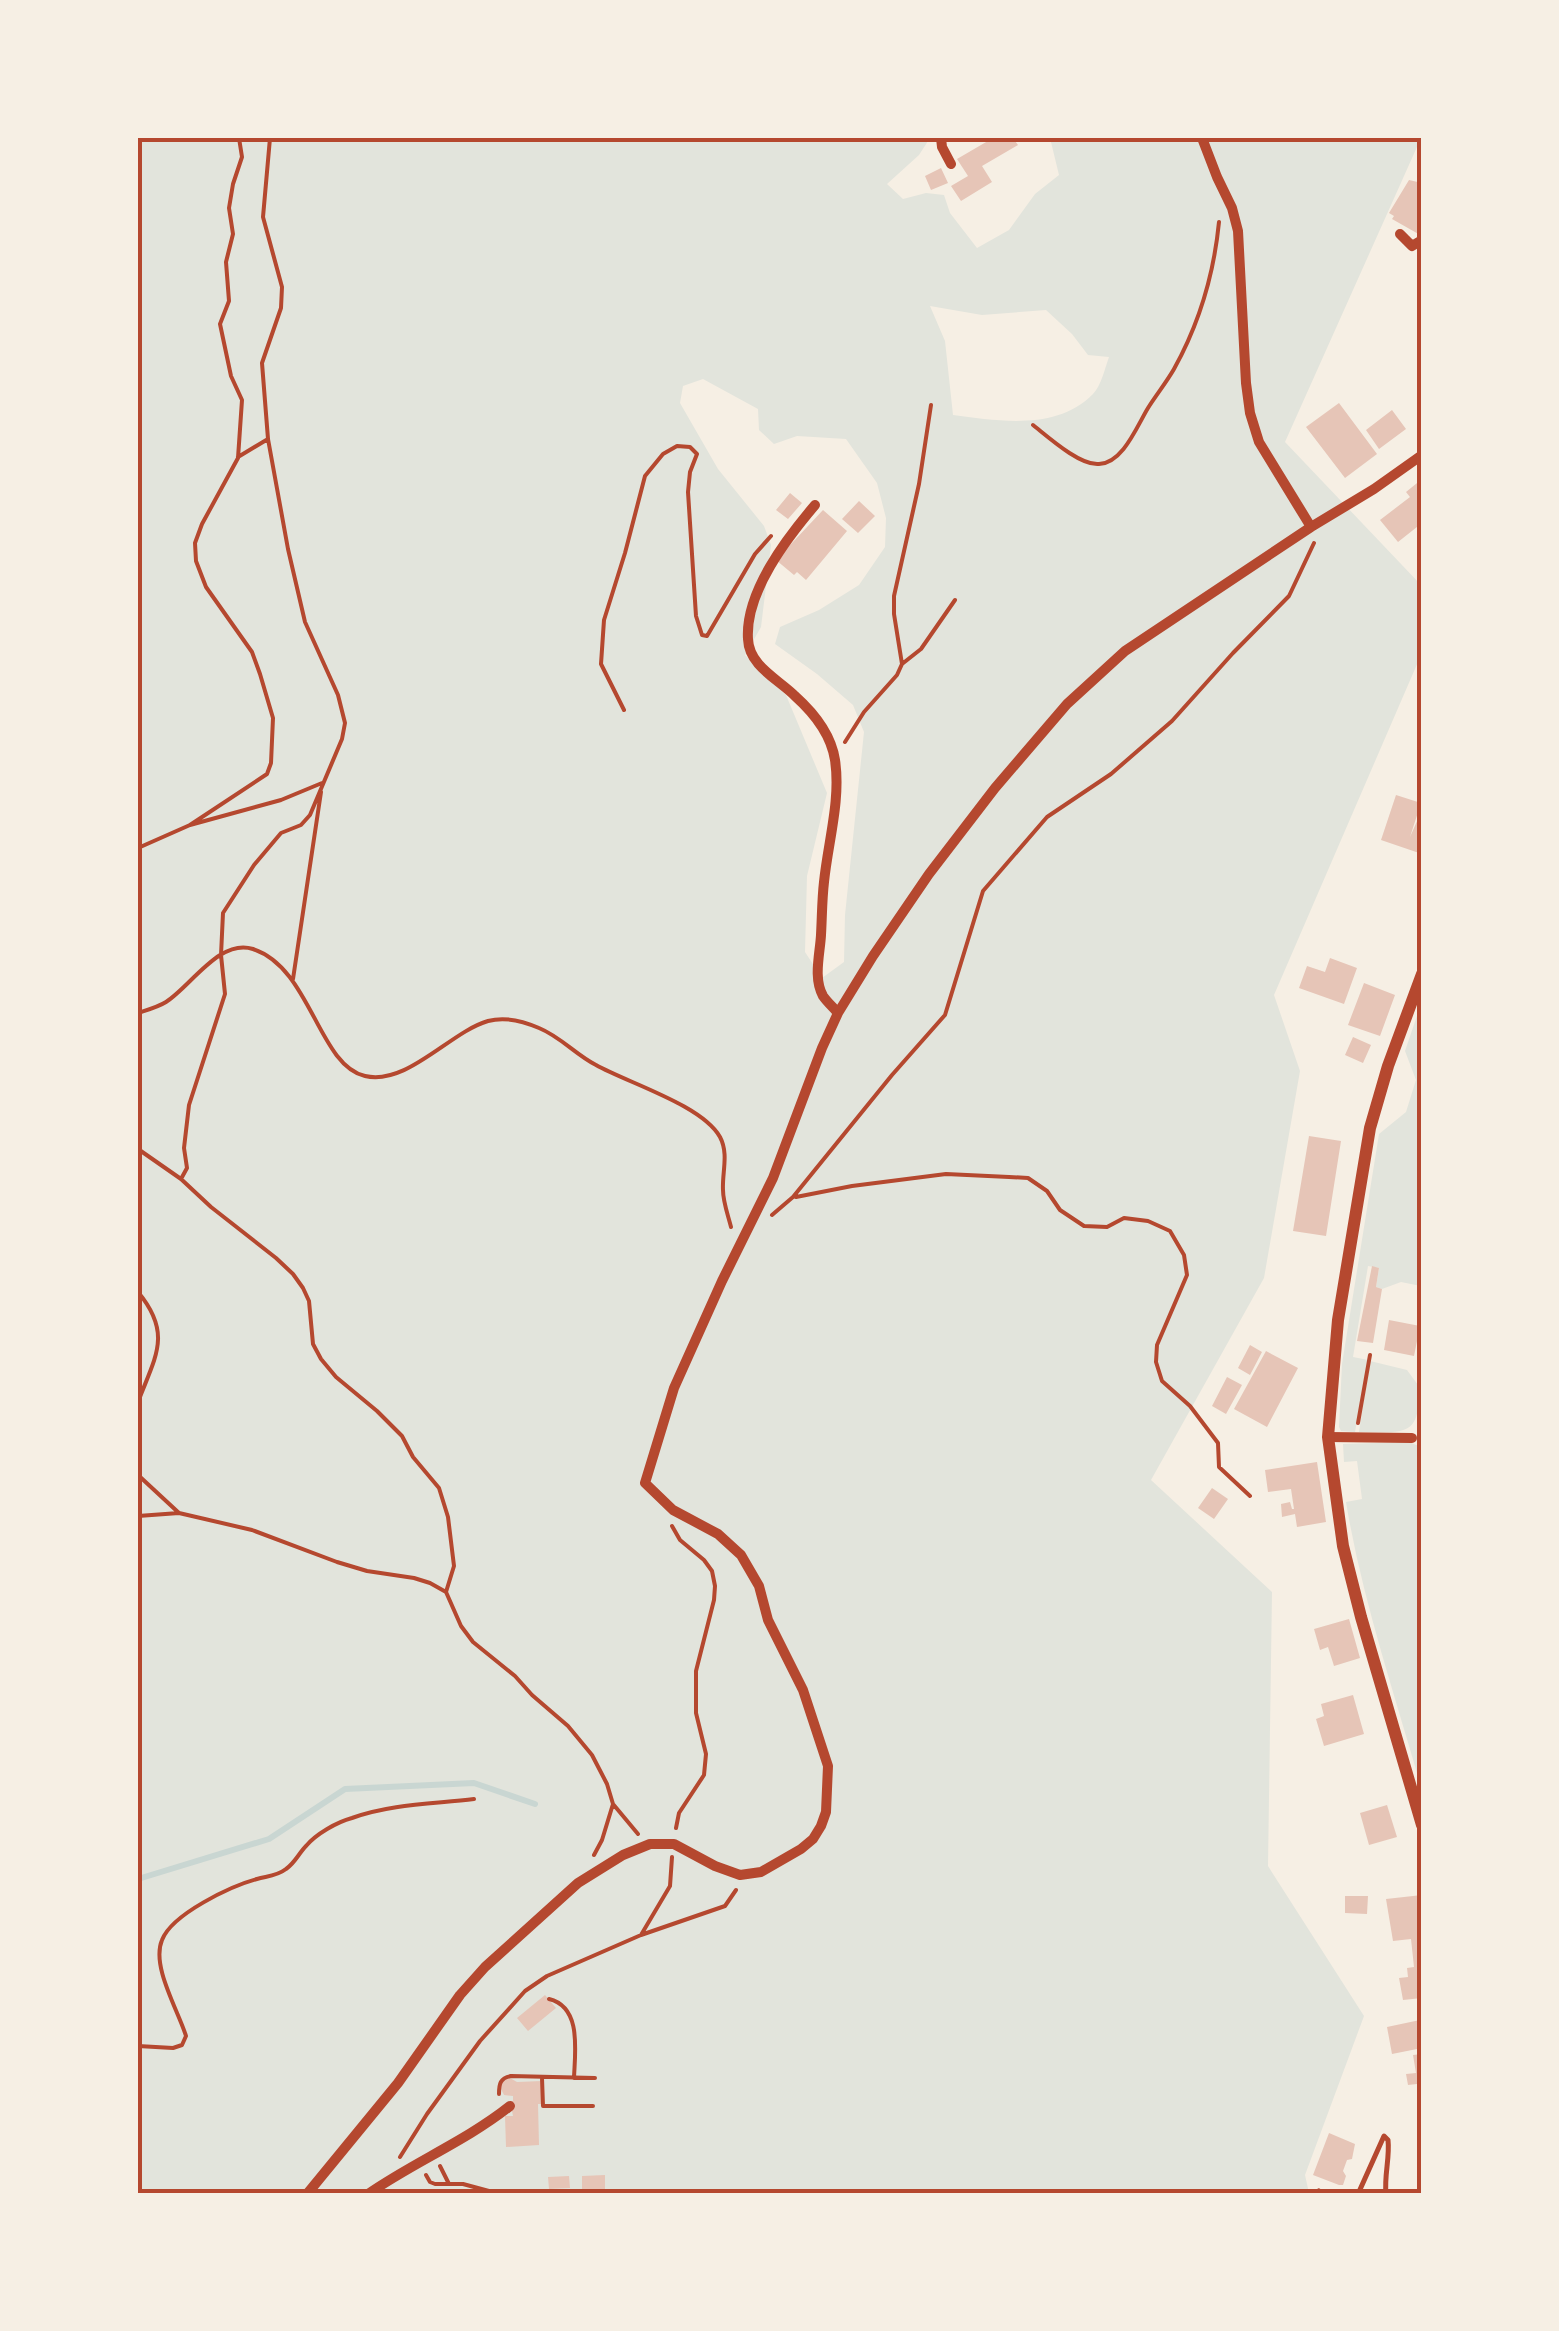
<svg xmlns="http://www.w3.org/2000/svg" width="1559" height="2331" font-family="Helvetica,sans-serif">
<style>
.green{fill:#e2e4dc;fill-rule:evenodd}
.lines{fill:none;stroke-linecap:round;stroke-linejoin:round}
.stream{stroke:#c9d6d2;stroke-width:6}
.building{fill:#e6c5b7}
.path{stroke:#b5482f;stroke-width:4}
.service{stroke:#b5482f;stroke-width:5}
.minor{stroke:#b5482f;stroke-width:10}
.tertiary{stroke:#b5482f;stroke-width:12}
.neatline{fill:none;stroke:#b5482f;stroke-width:4}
</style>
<rect width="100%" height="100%" fill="#f6efe4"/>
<path class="green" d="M138,138H930L919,155L887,184L903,199L926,193L944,195L950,213L977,248L1009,230L1035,194L1059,175L1050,138H1421L1285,442L1421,585V655L1274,995L1300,1071L1264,1278L1151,1480L1272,1592L1268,1866L1364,2016L1305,2175L1309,2193H138ZM930,306L982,315L1046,310L1072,334L1088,355L1109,357C1105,368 1101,386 1093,394C1057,431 999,421 953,415L945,341ZM703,379L758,409L759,430L774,444L797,436L846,439L877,483L886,518L885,547L859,585L819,610L780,627L775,644L817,674L853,705L864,732L845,915L844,962L822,978L805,952L807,876L827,793L786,695L745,655L761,627L771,545L764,526L718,469L680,403L683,386Z
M1421,1004V1286L1401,1282L1382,1289L1376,1287L1379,1268L1368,1266L1353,1357L1368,1360L1355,1432L1341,1431L1339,1427L1342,1364L1379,1134L1406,1112L1416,1080L1405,1051Z
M1370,1361L1407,1370L1418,1385C1422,1439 1403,1432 1359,1432Z
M1409,1442L1421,1447V1787C1394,1692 1362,1599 1346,1502L1362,1499L1357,1461L1344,1462L1343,1444Z"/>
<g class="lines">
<path class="stream" d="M138,1879L269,1839L345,1789L474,1783L535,1804"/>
</g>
<path class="building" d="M993,138H1013L1018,145L982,166L992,182L961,201L951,186L968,176L957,159Z
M941,168L948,183L931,190L925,176Z
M1409,180L1422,183V236L1392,219L1394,216L1389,213Z
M1339,403L1377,454L1345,478L1306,427Z
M1392,410L1406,429L1379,449L1366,430Z
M1422,479V523L1398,542L1380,520L1410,497L1406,492Z
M790,493L802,503L788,519L776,510Z
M859,501L875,516L858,533L842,519Z
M823,510L847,531L806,580L797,572L794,575L776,560Z
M1396,795L1421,803L1410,837L1422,810V854L1381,840Z
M1330,958L1357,968L1344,1004L1299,988L1307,966L1325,972Z
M1364,983L1395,995L1380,1036L1348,1025Z
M1353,1037L1371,1045L1363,1063L1345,1055Z
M1309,1136L1341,1141L1326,1236L1293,1231Z
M1372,1266L1379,1268L1376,1287L1382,1289L1373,1343L1357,1341Z
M1389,1320L1420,1326L1414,1356L1384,1350Z
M1250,1345L1262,1352L1250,1375L1238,1368Z
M1266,1351L1298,1368L1267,1427L1234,1409Z
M1227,1377L1242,1385L1226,1414L1212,1406Z
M1317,1462L1326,1522L1297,1527L1295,1514L1282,1517L1281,1504L1290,1502L1292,1509H1294L1291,1489L1268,1492L1265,1470Z
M1212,1488L1228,1499L1214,1519L1198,1508Z
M1349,1619L1360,1658L1334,1666L1328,1647L1320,1650L1314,1629Z
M1353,1695L1364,1734L1324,1746L1316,1719L1324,1716L1321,1704Z
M1387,1805L1397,1837L1369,1845L1360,1813Z
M1422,1895V1998L1403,2000L1399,1978L1408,1977L1407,1968L1414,1967L1411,1939L1393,1941L1386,1899Z
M1345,1896H1368L1367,1914L1345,1913Z
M545,1995L556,2008L528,2031L517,2018Z
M1420,2020L1422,2048L1392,2054L1387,2027Z
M1422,2054V2097H1420L1417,2084L1408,2085L1406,2074L1416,2073L1413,2055Z
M510,2078L517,2082L542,2081L543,2104H538L539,2145L506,2147L505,2116H513L510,2101H513V2096L504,2095L500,2087L501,2082Z
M1329,2133L1355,2144L1352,2159L1347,2160L1343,2171L1346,2176L1343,2185H1339L1313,2175Z
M605,2175V2194H582V2176Z
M569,2176L570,2188L549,2189L548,2177Z"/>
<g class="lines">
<path class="path" d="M1033,425C1047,436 1080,466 1099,464C1123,463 1137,426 1148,408C1156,395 1166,383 1174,369C1199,324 1214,273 1219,222
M238,457L268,439
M902,664L921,649L955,600
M624,710L601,664L604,620L625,553L645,476L663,454L677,446L690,447L697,454L690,472L688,492L696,616L702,635L707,636L755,554L771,536
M845,742L864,712L897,675L902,664L894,614V596L919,484L931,405
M190,825L267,774L271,763L273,718L260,674L252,652L206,587L196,561L195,543L202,524L238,458L242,400L231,376L220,324L229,301L226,262L233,234L229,208L233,184L242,157L239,138
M138,848L190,825L281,800L322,783
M293,979L321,792
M138,1013C147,1010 158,1007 166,1002C191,986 220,938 253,949C311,968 318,1065 365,1076C407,1086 450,1032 488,1021C506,1016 523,1021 539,1028C561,1037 576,1055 596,1065C628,1083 702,1105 720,1137C729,1154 722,1172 723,1190C723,1202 728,1215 731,1227
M138,1149L181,1179L211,1207L276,1258L293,1274L303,1288L309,1301L313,1344L321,1359L336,1377L377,1411L402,1436L413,1457L439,1488L448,1517L454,1566L446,1592
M181,1179L187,1168L184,1148L189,1105L225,994L221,955L223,913L254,865L281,833L301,825L310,815L342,739L345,723L338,695L305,622L288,549L268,439L262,363L281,308L282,287L263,217L270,138
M796,1197L852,1186L946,1174L1009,1177L1028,1178L1047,1191L1060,1210L1084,1226L1107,1227L1124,1218L1148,1221L1170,1231L1184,1255L1187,1275L1157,1345L1156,1362L1162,1381L1190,1406L1218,1443L1219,1467L1250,1496
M772,1215L793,1197L892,1075L945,1015L983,891L1047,817L1111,774L1172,721L1233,653L1289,596L1314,543
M138,1292C173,1334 155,1357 138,1402
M1358,1423L1370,1355
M138,1475L179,1513L252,1530L337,1562L367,1571L414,1578L430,1583L446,1592L461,1626L473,1642L515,1676L532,1695L568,1726L592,1755L607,1784L613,1804L638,1834
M138,1516L179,1513
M672,1526L680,1540L704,1560L712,1571L715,1586L714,1600L696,1671V1713L706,1754L704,1775L679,1813L676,1828
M594,1855L602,1840L613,1804
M641,1935L670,1886L672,1857
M549,1999C582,2007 575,2051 574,2078
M138,2046L173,2048L182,2045L186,2036C178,2010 151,1966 162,1940C172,1914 231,1886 257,1879C268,1876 277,1876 286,1869C295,1863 299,1853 306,1846C316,1834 337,1822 352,1818C391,1804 433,1804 474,1799
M542,2078L543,2106H593
M499,2094C499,2084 500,2078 511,2076L595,2078
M400,2157L427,2114L480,2041L525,1991L547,1976L641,1935L725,1906L736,1890
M440,2166L449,2184
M426,2175L430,2182L435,2184H463L500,2194
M569,2194L581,2191"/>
<path class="service" d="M1317,2194L1319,2191
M1358,2194L1384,2136L1388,2140C1390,2158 1384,2175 1386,2194"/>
<path class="minor" d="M941,138L942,147L951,164
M1202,138L1217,177L1232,208L1238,231L1246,383L1250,413L1259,442L1311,527
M1400,234L1412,246L1422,240
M815,505C787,538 745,592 748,639C749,666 778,679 795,696C814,713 831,734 835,760C841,800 828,842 824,882C822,899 822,917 821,935C820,954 813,978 823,996C827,1002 834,1008 838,1013
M1328,1437L1412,1438
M307,2194L398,2083L460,1995L485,1967L578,1883L623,1855L650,1844H674L715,1866L740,1875L761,1872L801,1849L813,1839L821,1826L826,1812L828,1766L803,1690L768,1620L759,1586L741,1555L718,1534L673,1510L645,1483L674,1388L722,1281L773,1178L822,1048L838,1013L873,956L929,874L995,788L1067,704L1125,651L1311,527L1374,489L1422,455
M368,2194C414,2162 466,2141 510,2106"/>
<path class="tertiary" d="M1422,974L1388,1066L1370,1128L1338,1320L1328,1437L1343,1546L1361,1617L1422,1825"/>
</g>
<rect width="1559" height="2331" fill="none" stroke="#f6efe4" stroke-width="280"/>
<rect x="140" y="140" width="1279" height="2051" class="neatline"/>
</svg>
